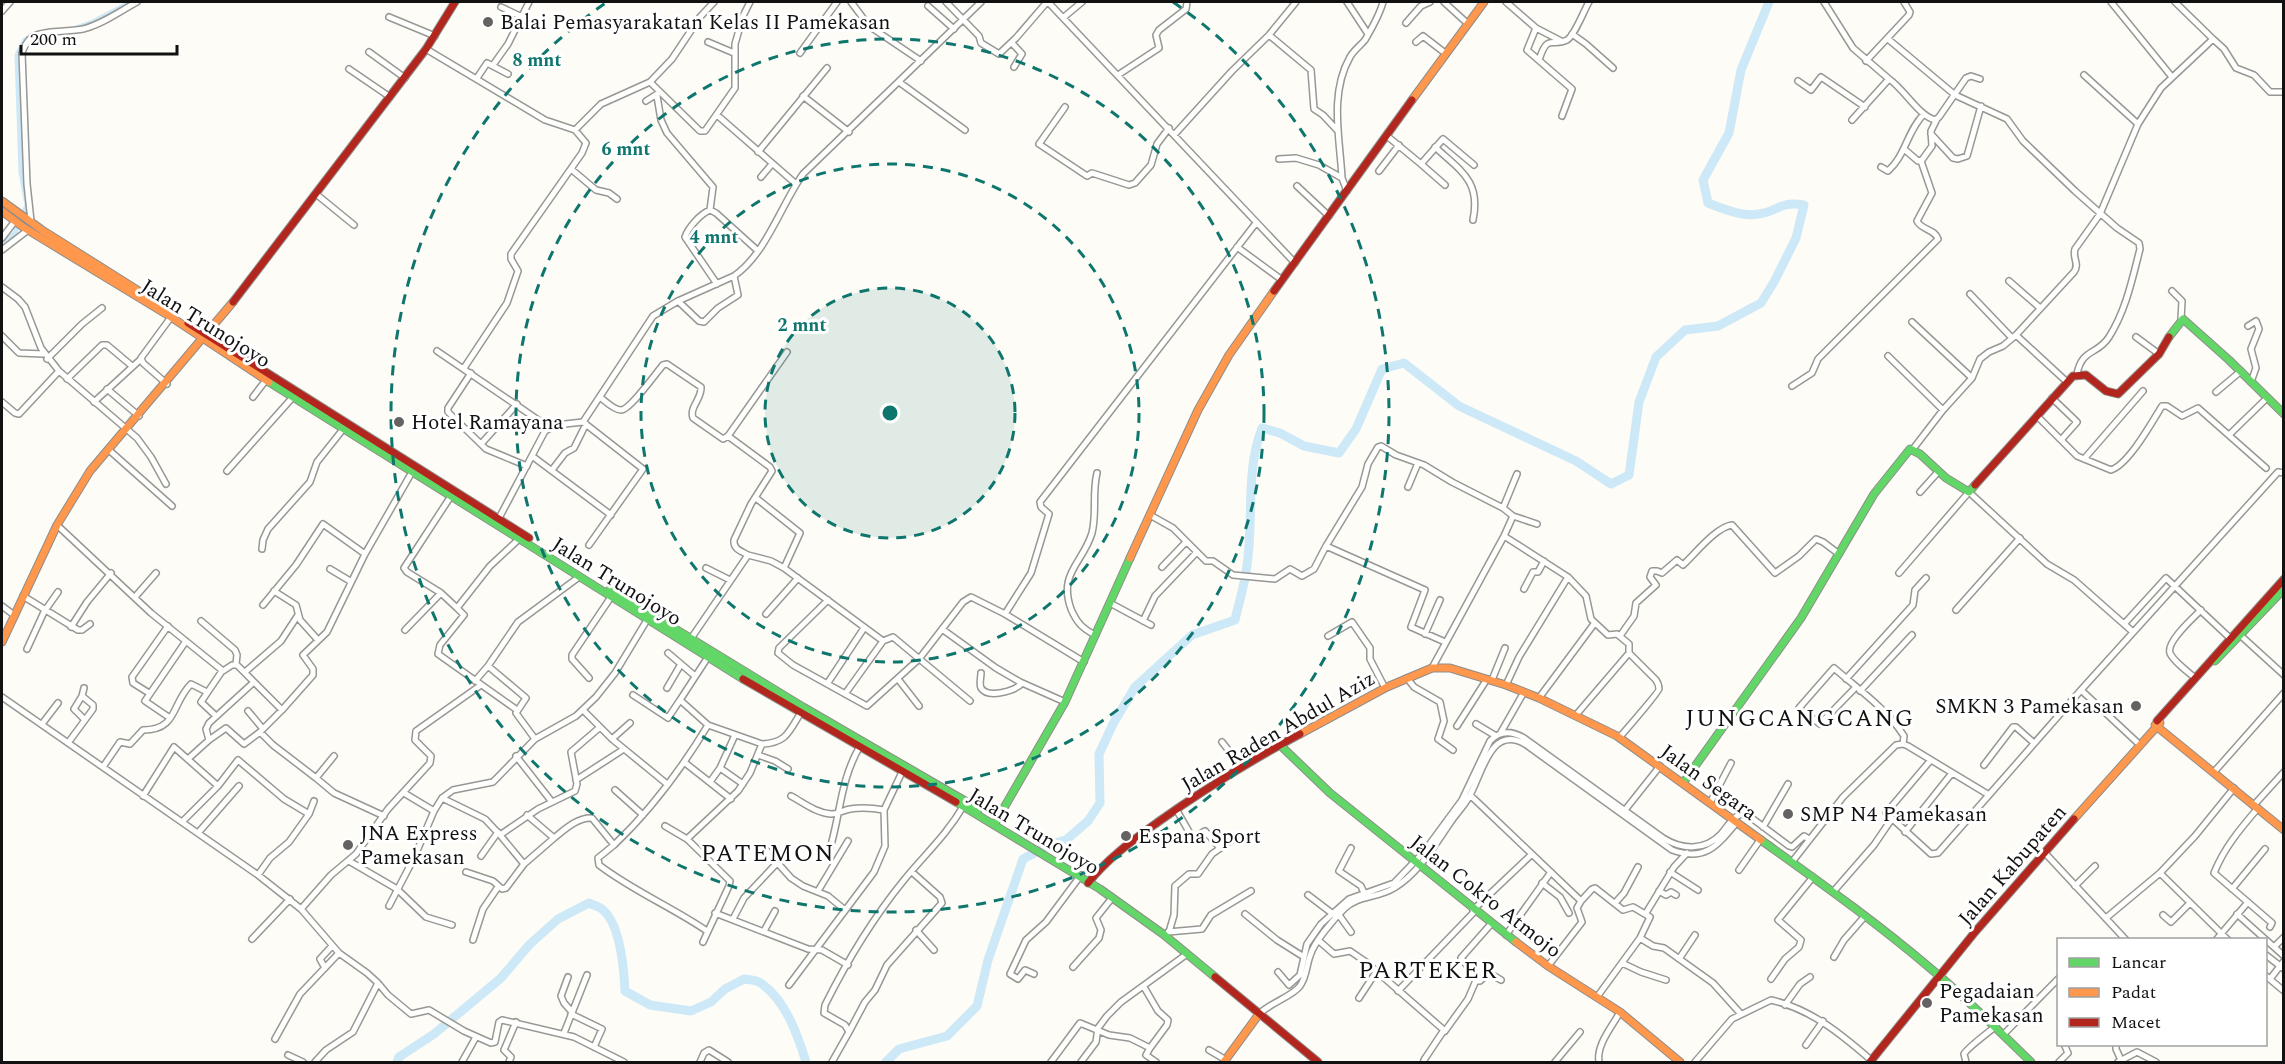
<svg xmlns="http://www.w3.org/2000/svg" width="2285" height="1064" font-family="Spectral,serif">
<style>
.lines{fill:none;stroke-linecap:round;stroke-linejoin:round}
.canal{stroke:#cde8f7;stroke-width:5}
.river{stroke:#cde8f7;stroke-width:9}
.street-casing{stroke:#979795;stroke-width:8}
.fast-casing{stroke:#8e8d8b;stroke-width:9}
.slow-casing{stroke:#8e8d8b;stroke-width:9}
.jam-casing{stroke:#8e8d8b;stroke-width:9}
.street{stroke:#fffffe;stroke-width:5}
.fast{stroke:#63d668;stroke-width:7}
.slow{stroke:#ff974d;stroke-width:7}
.jam{stroke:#b3261e;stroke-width:7}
.ring{fill:none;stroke:#0f766e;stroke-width:3;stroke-dasharray:10 8}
.poi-dot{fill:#646362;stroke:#fff;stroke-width:2}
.labels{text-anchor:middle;stroke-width:6;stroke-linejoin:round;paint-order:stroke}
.poi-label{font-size:21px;fill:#111;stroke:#fff;text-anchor:start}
.street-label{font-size:21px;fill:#111;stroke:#fff}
.quarter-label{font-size:24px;letter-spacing:1.5px;fill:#111;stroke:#fff}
.centre{fill:#0f766e;stroke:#fff;stroke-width:3}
.ring-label{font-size:18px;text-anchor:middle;font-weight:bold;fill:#0f766e;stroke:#fff;stroke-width:6;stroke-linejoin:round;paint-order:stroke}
</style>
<rect width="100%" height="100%" fill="#fdfcf7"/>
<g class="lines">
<path class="canal" d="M76,28L93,22L131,2
M2,245L15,233L27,205L21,172L17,55L25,40L32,36"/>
<path class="river" d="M397,1062L399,1057L434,1034L501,978L529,945L558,919L589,903C593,905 598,906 602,909C621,924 624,969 625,991L650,1005L691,1011L711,1002L725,989L744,979C750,980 758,980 762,984C786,1001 798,1036 806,1062
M886,1062L899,1049L947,1036L977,1006L988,960L1023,859L1051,844L1066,840L1088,821L1100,803L1099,754L1113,724L1135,687L1192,635L1235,620C1239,602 1245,584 1247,565C1254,519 1245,472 1262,428L1280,433L1304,446L1339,453L1356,429L1382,369L1404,363L1459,406L1576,461L1611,484L1629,475L1639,402L1656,357L1685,330L1718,326L1761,303L1774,282L1796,238L1804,205C1778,201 1780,211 1759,214C1742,217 1724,209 1708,203L1703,180L1729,133L1741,70L1769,2"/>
<defs>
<path id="street" d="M851,2L869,26L921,61
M946,2L979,36L981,43L999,54L1016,38L1047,2
M1048,2L1295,263
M1347,2L1368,34
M1444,2L1467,23
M1506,2L1536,28L1561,41
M1824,2L1853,48L1889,79
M2111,2L2172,77
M2175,2L2213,39
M928,6L954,29
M501,7L522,17
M2,11L10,2
M389,17L435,36
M1064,17L1082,2
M1406,23L1421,6L1430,2
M1536,28L1527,50L1572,89L1562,116
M1572,34L1586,44L1613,68
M1269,35L1311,70L1314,109L1323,115L1337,130
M1888,39L1955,95L2007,119L2023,141L2075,191L2117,228L2139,243L2140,249C2132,280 2126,310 2109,337C2098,355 2082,348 2077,374
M708,42L734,53
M1416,42L1423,36L1445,53
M1012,43L1022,54L1014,67
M426,49L545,120L575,130L586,143L582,153L511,254V259L518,271L507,303L464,368
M369,52L405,78
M800,53L837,2
M1539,60C1548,32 1552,48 1567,40C1575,35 1584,10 1589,2
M1866,61L1909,15L1910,12L1904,2
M493,65L508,44L529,2
M349,69L390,97
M1118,75L1159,48L1156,35L1159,30L1186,9L1187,2
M2084,75L2138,124
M477,78L487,63L508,74
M1798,81L1811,90L1821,77L1865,107
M650,82L672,59L700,17L714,2
M899,82L965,130
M657,96L661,120L667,133L713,187L710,210
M803,96L849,132
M646,101L657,94
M1065,107L1039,144L1087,176L1092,173L1129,185L1135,183L1151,165L1157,144L1169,128
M717,115L796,184
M1852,120L1889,79C1904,89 1919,116 1935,120L1939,117L1966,78L1971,76L1980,79
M575,130L601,104L650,82L700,131H705L735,88V44L743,16L750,2
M1931,134L1953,158L1958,159L1967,156L1981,106
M1174,135L1232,71L1269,35L1296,2
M1387,136L1421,164L1443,139L1474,165
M1435,147C1461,171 1481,181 1473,220
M1904,149L1918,161L1922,160L1932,146L1931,131L1937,119
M758,152L827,68
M1279,159L1296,158L1319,165L1342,178L1347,191
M1421,164L1445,185
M1881,167L1888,171C1906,155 1907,131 1924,114
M571,169L596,190L609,193L617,199
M1379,171L1399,145
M761,177L772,164
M1342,178C1340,139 1329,94 1350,57C1354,50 1360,46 1365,40C1372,28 1380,14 1383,2
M1297,186L1329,216
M316,194L354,225
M31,221L27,184L22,53C24,47 27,41 32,37C43,30 69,32 83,29C103,24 120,11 137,2
M2,238L15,221
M1237,247L1282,280
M2,250L28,230
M2009,281L2040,308
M717,284L685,237C688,228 700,214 710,210L716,213L757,250
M2,287L18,299L25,307L41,348L59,371
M2172,291L2182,301L2181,319
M1970,294L2012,338
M678,301L699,321L704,322L718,308L738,295L734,276
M1912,322L1972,378
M2248,326L2256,321L2259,329L2251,349L2256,368L2251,382
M2016,335L2067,382
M2,336L19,353L44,354
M2136,337L2159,354
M437,351L550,428
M1888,356L1943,410
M47,359L82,324L102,308
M471,373L448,408V412L486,449L527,466
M67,379L102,345H107L132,366
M167,384L143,363L141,358L174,313
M1792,386L1812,373L1818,359L1938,239C1935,229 1921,230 1917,221L1932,193L1921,161
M107,389L139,416
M2216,392L2241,371
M253,397L266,380
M600,397C605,401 614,410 621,410C630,410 656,373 663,365L667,364L701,387C702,399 689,407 693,418L723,439L728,436
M2052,398L2077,422L2061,440
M2,402L15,413L19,414L59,371L137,438L151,457L166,484
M94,402L141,359
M2037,416L2077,456L2111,470C2129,464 2152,422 2162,406H2167L2182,416L2198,408L2266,468
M583,422L643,469L589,545
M2230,434L2267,398
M481,444L517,404
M1913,449L1943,410L1972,378L1980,359L1989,352L2003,346L2016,335L2074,272C2080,264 2072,258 2075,249L2100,214L2138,124L2161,88L2213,39L2224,49L2236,68L2254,75L2270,92H2284
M109,450L172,506
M532,456L611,515
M2084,459L2143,391
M552,470L565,453L574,448L586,424
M227,471L293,397
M1408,487L1418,463
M1920,492L1938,472
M756,498L800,533L784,568
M1503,508L1517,474
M1150,515L1173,528L1206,561H1213L1233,575L1275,579L1290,569L1302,576L1314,569L1326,546
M498,520L545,431L556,425L583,422L653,316L678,301L734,276C766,254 781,205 803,174L981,2
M57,525L151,613L223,671L232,665H237L282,710L260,732L273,745L316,778L334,756
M1504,536L1568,577L1519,657L1506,685
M262,549L263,540L268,529L310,482L317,462L344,428
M748,555C741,551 733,549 734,540L751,504L772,471L770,467L728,436L787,352
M1162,567L1185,543
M706,568L730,580
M330,569L350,581
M1899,573L1969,492L2047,564L2074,580L2133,632
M1568,577L1586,596L1591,619L1608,635L1617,634L1629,644V653L1656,680C1658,683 1659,686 1659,689C1659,692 1625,731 1619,738
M1524,589L1533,572H1538L1544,561
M274,591L296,605L300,620L318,640
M441,593L457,608L490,566L519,539
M23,596L78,630H82L90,624
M135,597L156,573
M828,600L779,648L778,653L793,665L867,706L919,659L963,602L971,597L1005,614L1084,662
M1110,603L1151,625
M263,605L296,565L323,524L365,554
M2,606L14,615
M457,608L464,615L440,645L438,654L517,710
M1956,610L2020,538
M766,614L798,578
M1005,614L1031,573L1049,514L1041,507L1040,502L1256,223
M201,621L235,650L237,655L236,664
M1143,621L1155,596L1196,553
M2125,623L2166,578L2232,640
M71,627L87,602L111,573
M942,629L996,668L1020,682L1065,702
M405,630L441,593L407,572L404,568L451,496
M1425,634L1440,600
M2239,634L2284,675
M1095,635C1082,628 1077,623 1071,609C1058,573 1083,563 1092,533C1097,513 1092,493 1097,473
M1328,636L1352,622L1370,648V659L1385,688
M1620,636L1634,616L1636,603L1656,585L1650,577L1652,571H1657L1662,573L1677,560L1683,565C1695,554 1716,527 1732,525L1775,573L1799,556L1816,539L1823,542L1839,554
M690,640L748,555L771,561L784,568L883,641
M1445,642L1411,627L1425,590L1326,546L1362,487L1368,464L1378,447L1381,446L1396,455L1424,465L1452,482L1503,508L1513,516L1537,524
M27,649L44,612L58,592
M668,653L695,676
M708,657L680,700L708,725L762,744C786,743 789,732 800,714
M488,666L526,698L516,713L535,739
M1432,668L1504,536L1513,516
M245,672L281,641L298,615
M981,673C981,677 979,684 981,688C988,699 1015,691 1022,683
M2194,677C2187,671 2173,661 2170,653C2166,642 2193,618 2201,610
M589,678L572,659V655L611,597
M1407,678L1414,687L1440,702L1444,721L1438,739L1453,750
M898,679L919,706
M1846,679L1913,605L1915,590L1926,578
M1492,680L1505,648
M475,681L488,666L518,622L579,577
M827,684L864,628
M1856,687L1820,724L1799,708L1834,668C1858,689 1887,709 1904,736L1903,744
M667,688L681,664
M2081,690L2140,745
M1860,691L1912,635
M149,693L133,683L132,677L168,626
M845,694L883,641L893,637L970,701
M633,695L668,718L680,700
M2,697L258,875L301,909L339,953L367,973L378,983L353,1032L326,1050L315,1062
M1539,698L1594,624
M282,710L313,675V669L303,655L327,632L365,554L412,472
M583,710L612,739L667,784
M248,711L263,729
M1576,715L1629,653
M216,716L201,702L222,671
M170,718L145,701L186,641
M84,719L74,709L82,696L84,688
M42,724L58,703
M1476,724L1496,736
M1457,726L1487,679
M1500,734L1524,692
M612,739L630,723
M209,740L226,728L244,744L260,732
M1222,742L1241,766
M68,743L93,709V705L82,696
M758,755L775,761L788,769
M516,756L552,802
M189,758L209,740L206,729L209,723L254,682
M1930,761L1886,813L1931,854L1938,853L1989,795
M684,762L731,799
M1984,765L2013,727H2016L2034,743
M103,767L120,742L130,744L143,730C178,730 171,704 191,684L207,692
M720,768L743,784
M2214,772L2284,693
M316,778L334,793L384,816
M576,780L624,749
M710,782L720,768L735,735
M615,790L643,815
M404,793L434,811
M1470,795L1581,901L1592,889L1595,888L1623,910L1633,907L1650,917L1640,938L1597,997
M143,796L174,747L218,786
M791,796C804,803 816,813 831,814C838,814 844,810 850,809C862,807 873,808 884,810
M442,798L485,819L500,835L538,809L575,791L577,784L571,752L599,728
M1710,803L1731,763
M2254,805L2284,772
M2258,808C2240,829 2224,848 2214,873L2272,923L2270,927
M1176,809L1192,837H1195L1205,831L1220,848
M1625,810L1660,766
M182,822L218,786L238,760L284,799L309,814
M665,826L687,839L730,881L729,886L703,942
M1763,827L1788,784
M1905,832L1952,773
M198,833L239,786
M500,835L524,864
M554,838C565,829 578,817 592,818L614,845L598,858L599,865C633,891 672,907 707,931
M687,839L738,791L750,773L762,744
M614,845C651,810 682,768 708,725
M831,845C841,809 841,779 860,746
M1351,848L1339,871L1361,886L1364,893
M766,850L791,878L803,886L828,896L845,910
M2045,853L2126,940
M481,856L498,832
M349,861L397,889L426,917L452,925
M1792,862L1843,797L1896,745L1903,744L1908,746L1989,795L2081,690L2278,472L2284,473
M1739,870L1760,840
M466,872L493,881L502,889L506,888L524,864L554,838L527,815
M1670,872L1698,890
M2160,873L2228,940
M258,875L270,858L289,842L309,814L314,801
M1542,883L1560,897L1569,913
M2075,886L2095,866
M2232,889L2265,849
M818,891L848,841
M1659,891L1666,895L1671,892L1676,895
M1833,892L1874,845L1891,820
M1308,895L1333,914
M1615,903L1624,893L1638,867
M389,906L414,858L434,811L442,798L453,790L493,782L535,739L576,716L596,697L615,673L647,620
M301,909L331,875L356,854L388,809L430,763L431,756L415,740L416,731L481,685
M1473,910L1531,855
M715,913L808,949L822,950L848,965
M1646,913L1674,867L1687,853
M1245,914L1277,940L1304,957
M2237,914L2284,956
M1339,915L1351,932
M2163,915L2171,922L2190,903
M2106,918L2160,873L2195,836L2234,788
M733,919L744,898L777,863
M916,930L934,950
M764,931L775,911
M1168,932L1202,929L1211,915L1251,891
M1169,932L1174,915L1175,886L1189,874H1198L1212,854L1239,835
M1506,935L1551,872
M1640,938L1653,946L1664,948L1713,983L1740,1013
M252,939L290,899
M473,940L483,909L498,887
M1318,940L1334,954L1350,951L1366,962L1445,1031L1468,999L1477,978L1461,958L1491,924
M2216,940L2248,902
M2274,947L2284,937
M2266,955L2284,969
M1834,957L1844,940L1865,916
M1679,959L1695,935
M1622,963L1641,972L1666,980
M1548,966L1582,922L1577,908L1581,901
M1073,967L1099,938L1101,930L1096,918L1112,898
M325,968L320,959L332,946
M1278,972L1289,985L1300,975L1307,944L1321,924L1349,899L1394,883L1423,853L1462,800L1490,741C1500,730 1512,731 1524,738L1663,838C1682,850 1705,851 1721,834C1728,826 1732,817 1742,814L1749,816L1789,846L1792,847L1804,836L1809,839
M1034,974L1025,970L1018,979L1010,974L1026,940L1046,922L1081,875
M2266,976L2284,991
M568,977L561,996L564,1003L572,1012
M1771,979L1785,959L1799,947L1801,940L1778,920L1813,877
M2270,979L2284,961
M1476,981H1480L1489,973L1501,980
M378,983L388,995L411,1014L429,1010L464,1031L491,1043L495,1042L499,1022L502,1020L574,1037L624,1062
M789,985L874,872L885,846L884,810L903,770
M1144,987L1158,1011L1168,1020L1167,1025L1150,1048
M1398,991L1475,911
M1359,998L1376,972
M1785,1005L1800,984L1810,977
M571,1014L602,1029L594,1047
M1259,1014C1270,1003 1293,996 1300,986C1307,976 1306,967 1310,956C1314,942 1333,920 1344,909C1358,895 1379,898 1394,888C1418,874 1435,845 1450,823C1456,814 1464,806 1469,797C1482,775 1490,724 1525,744L1672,850C1705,862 1717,846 1737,822
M849,1032L865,1002L875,990L887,965L942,903L940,897L912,872
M564,1033L587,975
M2004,1034L2058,979
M275,1039L300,994L339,953
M2116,1044V1049L2121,1060
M1806,1045L1823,1021
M1209,1050L1226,1060
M288,1055L303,1062
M1424,1060L1444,1030
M462,1062L476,1037
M509,1062L511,1057L504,1050L516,1022
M700,1062L704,1053L709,1050L728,1062
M832,1062L849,1032L845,1025L824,1013L825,1005C847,961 873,918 904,880C926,853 946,836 964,805
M1051,1062L1080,1023L1109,1035L1130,1038L1150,1048L1146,1055L1156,1062
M1081,1062L1096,1042L1098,1028L1107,1016L1121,1002L1187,954
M1555,1062L1580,1032
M1599,1062C1596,1045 1612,1027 1620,1012
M1695,1062L1732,1019L1771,1000C1811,1009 1841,1034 1871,1060
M1966,1062L1964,1054C1967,1048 1989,1032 1996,1026
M2059,1062L2068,1053L2064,1044
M2118,1062L2137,1052L2156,1062"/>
<path id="fast" d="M2169,337L2183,319L2229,360L2284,414
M269,382L743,679
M610,589L803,707L979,809
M2215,661L2284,589
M1280,745L1330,793L1516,942
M1683,783L1801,618L1874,494L1910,449L1920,454L1946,478L1969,492L1975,485
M956,802L1100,889L1163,934L1215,977
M994,825L1065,702L1130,558
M1761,840C1818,881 1876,922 1930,968C1965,997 1998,1030 2031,1062"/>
<path id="slow" d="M1412,100L1484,2
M2,201L42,230L169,310
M2,211L23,227L171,317L269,382
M1130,558L1198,410L1229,355L1274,291
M2,642L57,525L90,471L233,302
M2155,725L2284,830
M1300,734L1387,687L1432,668H1450L1506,685L1539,698L1617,736L1761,840
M2074,819L2160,723
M1516,942L1548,966L1620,1012L1680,1062
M1224,1062L1259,1014"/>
<path id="jam" d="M1274,291L1412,100
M233,302L426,49L455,2
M188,323L529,538
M1975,485L2073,376L2086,375L2106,391L2118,394L2159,354L2169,337
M743,679L956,802
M2157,721L2284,579
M1088,883C1108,858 1132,841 1158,822C1203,790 1250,761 1300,734
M1215,977L1318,1062
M1870,1062L1975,932L2074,819"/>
</defs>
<use href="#street" class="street-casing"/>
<use href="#fast" class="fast-casing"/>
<use href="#slow" class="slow-casing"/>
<use href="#jam" class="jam-casing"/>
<use href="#street" class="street"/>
<use href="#fast" class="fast"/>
<use href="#slow" class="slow"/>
<use href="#jam" class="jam"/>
</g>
<circle cx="890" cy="413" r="125" fill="#0f766e" fill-opacity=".12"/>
<g class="ring">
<circle cx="890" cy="413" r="125"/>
<circle cx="890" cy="413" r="249"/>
<circle cx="890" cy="413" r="374"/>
<path d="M1173 2A499 499 0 1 1 607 2"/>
</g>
<g class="poi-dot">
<circle cx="488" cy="22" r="6"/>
<circle cx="399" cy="422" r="6"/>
<circle cx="2136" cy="706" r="6"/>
<circle cx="1788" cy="814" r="6"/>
<circle cx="1126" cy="836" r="6"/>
<circle cx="348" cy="845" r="6"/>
<circle cx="1927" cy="1003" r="6"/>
</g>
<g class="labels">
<g class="poi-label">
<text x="500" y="29">Balai Pemasyarakatan Kelas II Pamekasan</text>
<text x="411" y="429">Hotel Ramayana</text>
<text x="2124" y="713" text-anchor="end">SMKN 3 Pamekasan</text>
<text x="1800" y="821">SMP N4 Pamekasan</text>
<text x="360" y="840">JNA Express<tspan x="360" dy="24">Pamekasan</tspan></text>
<text x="1138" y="843">Espana Sport</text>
<text x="1939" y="998">Pegadaian<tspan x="1939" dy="24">Pamekasan</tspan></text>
</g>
<g class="street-label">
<text transform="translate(206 323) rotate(32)" y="7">Jalan Trunojoyo</text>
<text transform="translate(617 581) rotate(32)" y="7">Jalan Trunojoyo</text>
<text transform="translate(1278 731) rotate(-30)" y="7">Jalan Raden Abdul Aziz</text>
<text transform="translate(1709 782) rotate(36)" y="7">Jalan Segara</text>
<text transform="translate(1034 831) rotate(31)" y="7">Jalan Trunojoyo</text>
<text transform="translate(2012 865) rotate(-49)" y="7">Jalan Kabupaten</text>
<text transform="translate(1486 896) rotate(38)" y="7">Jalan Cokro Atmojo</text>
</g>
<g class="quarter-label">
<text x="1800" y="726">JUNGCANGCANG</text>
<text x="768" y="861">PATEMON</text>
<text x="1428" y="978">PARTEKER</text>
</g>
</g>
<circle cx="890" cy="413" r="9" class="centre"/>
<g class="ring-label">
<text x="537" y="66">8 mnt</text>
<text x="626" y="155">6 mnt</text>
<text x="714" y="243">4 mnt</text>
<text x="802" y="331">2 mnt</text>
</g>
<rect width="2285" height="1064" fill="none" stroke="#111111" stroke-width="6"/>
<rect x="2057" y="938" width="210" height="108" fill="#ffffff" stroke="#a0a0a0" stroke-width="1.5"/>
<rect x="2069" y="958" width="30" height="9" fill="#63d668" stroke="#a0a0a0" stroke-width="1.5"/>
<text x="2111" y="968" font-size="18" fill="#111111">Lancar</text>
<rect x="2069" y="988" width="30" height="9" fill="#ff974d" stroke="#a0a0a0" stroke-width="1.5"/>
<text x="2111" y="998" font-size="18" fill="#111111">Padat</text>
<rect x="2069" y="1018" width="30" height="9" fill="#b3261e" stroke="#a0a0a0" stroke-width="1.5"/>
<text x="2111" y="1028" font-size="18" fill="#111111">Macet</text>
<path d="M21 45v9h156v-9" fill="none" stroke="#111111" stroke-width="3"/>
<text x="30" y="45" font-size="18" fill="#111111" stroke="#ffffff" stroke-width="4.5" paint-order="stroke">200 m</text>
</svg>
